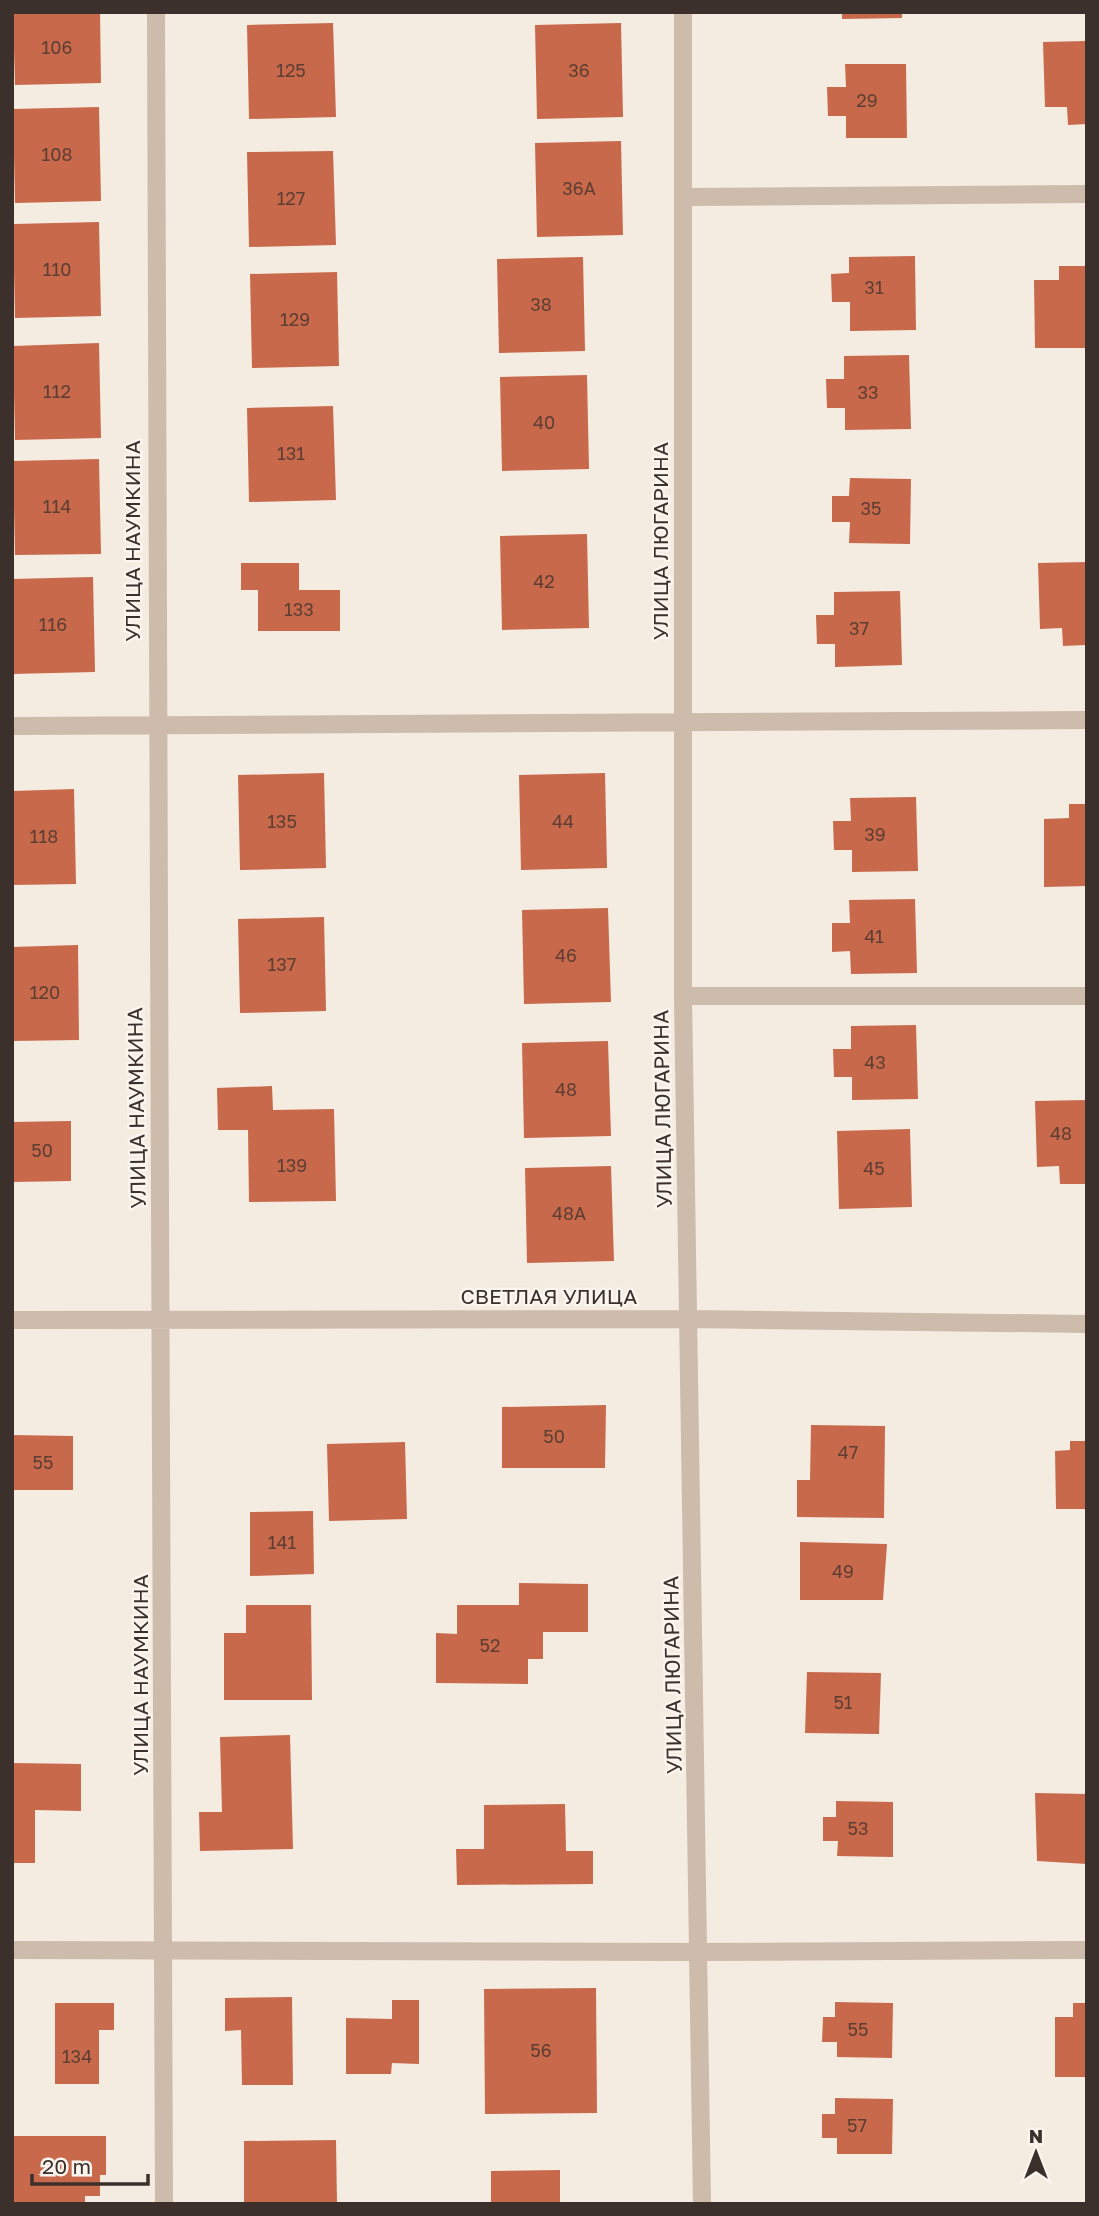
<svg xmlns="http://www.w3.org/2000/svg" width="1099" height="2216" font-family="'Golos Text',sans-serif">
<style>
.building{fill:#c8694b}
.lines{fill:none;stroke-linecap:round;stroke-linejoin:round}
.street{stroke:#cdbbac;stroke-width:18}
.labels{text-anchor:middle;stroke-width:5;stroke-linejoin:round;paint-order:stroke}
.number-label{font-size:18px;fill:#5e3e33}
.street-label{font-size:21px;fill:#3b302b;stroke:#fbf5ee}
</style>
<rect width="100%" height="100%" fill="#f4ebe1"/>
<path class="building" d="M13,12H100L101,83L15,85Z
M842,12H902V18L842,19Z
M333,23L336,117L249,119L247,25Z
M621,23L623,117L537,119L535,25Z
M1087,41V124L1068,125L1067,107H1045L1043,42Z
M845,64H906L907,138H846V116H828L827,87H846Z
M99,107L101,201L15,203L13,109Z
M621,141L623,235L537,237L535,143Z
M333,151L336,245L249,247L247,152Z
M99,222L101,316L15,318L13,224Z
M915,256L916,330L850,331V302H832L831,274L849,273V257Z
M583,257L585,351L499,353L497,259Z
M1059,266H1086L1087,348H1035L1034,280H1059Z
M337,272L339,366L252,368L250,274Z
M99,343L101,438L15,440L13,346Z
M909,355L911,429L845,430V408H827L826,379H844V356Z
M587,375L589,469L502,471L500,377Z
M333,406L336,500L249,502L247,408Z
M99,459L101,554L15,555L13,461Z
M850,478L911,479L910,544L849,543L850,522H832V496H849Z
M587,534L589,628L502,630L500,536Z
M1087,562L1086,645L1063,646L1062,628L1040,629L1038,563Z
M241,563H299V590H340V631H258V590H241Z
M93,577L95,672L12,674V579Z
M900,591L902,665L835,667V644H817L816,615H834V592Z
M324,773L326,868L240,870L238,775Z
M605,773L607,868L521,870L519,775Z
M74,789L76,884L12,885V791Z
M916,797L918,871L852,872V850H834L833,821H851L850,798Z
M1069,804H1087V886L1044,887V819L1069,818Z
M915,899L917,973L851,974L850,951L832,952V923H850L849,900Z
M608,908L611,1002L524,1004L522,910Z
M324,917L326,1011L240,1013L238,919Z
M78,945L79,1040L12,1041V947Z
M916,1025L918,1099L852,1100V1077H834L833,1049H851V1026Z
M608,1041L611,1136L524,1138L522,1043Z
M272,1086L273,1110L334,1109L336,1201L249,1202L248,1130H218L217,1088Z
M1087,1100V1184H1060L1059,1166L1037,1167L1035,1101Z
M71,1121V1181L12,1182V1122Z
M910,1129L912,1207L839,1209L837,1131Z
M611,1166L614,1261L527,1263L525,1168Z
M606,1405L605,1468H502V1407Z
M811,1425L885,1426L884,1518L797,1517V1480H810Z
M12,1435L73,1436V1490H12Z
M1070,1441H1087V1509H1056L1055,1451L1070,1450Z
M405,1442L407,1519L329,1521L327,1444Z
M313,1511L314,1574L250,1576V1512Z
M800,1542L887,1544L883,1600H800Z
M519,1583L588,1584V1632H543V1659H528V1684L436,1683V1633L457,1634V1605H519Z
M246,1605H311L312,1700H224V1633H246Z
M807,1672L881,1673L879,1734L805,1733Z
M290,1735L293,1849L200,1851L199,1812H222L220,1737Z
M12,1763L81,1764V1811L35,1810V1863H12Z
M1035,1793L1087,1794V1864L1037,1861Z
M836,1801L893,1802V1857L837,1856L838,1841H823V1817H836Z
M565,1804L566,1851H593V1884L457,1885L456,1849H484V1805Z
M596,1988L597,2113L485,2114L484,1989Z
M292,1997L293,2085H242L241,2030L225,2031V1998Z
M392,2000H419V2064L392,2063L391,2074H346V2018L392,2019Z
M835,2002L893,2003L892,2058L837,2057V2042H822L823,2017H835Z
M55,2003H114V2030H99V2084H55Z
M1073,2003H1087V2077H1055V2017H1073Z
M835,2098L893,2099L892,2154H837V2138H822V2114H835Z
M12,2136H106V2175H100V2196H85V2204H12Z
M336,2140L337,2204H244V2141Z
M560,2170V2204H491V2171Z"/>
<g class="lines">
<path class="street" d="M156,12C156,743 163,1473 164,2204
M683,12V996L702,2204
M684,197L1087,194
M12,726L1087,720
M683,996H1087
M12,1320L690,1319L1087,1324
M12,1950L700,1952L1087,1950"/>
</g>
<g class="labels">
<g class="number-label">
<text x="57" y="54">106</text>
<text x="291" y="77">125</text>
<text x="579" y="77">36</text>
<text x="867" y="107">29</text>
<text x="57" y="161">108</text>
<text x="579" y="195">36А</text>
<text x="291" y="205">127</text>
<text x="57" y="276">110</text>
<text x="874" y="294">31</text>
<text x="541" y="311">38</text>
<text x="295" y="326">129</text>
<text x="57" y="398">112</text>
<text x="868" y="399">33</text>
<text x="544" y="429">40</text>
<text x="291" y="460">131</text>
<text x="57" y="513">114</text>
<text x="871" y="515">35</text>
<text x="544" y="588">42</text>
<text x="299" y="616">133</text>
<text x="53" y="631">116</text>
<text x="859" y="635">37</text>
<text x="282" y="828">135</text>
<text x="563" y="828">44</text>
<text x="875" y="841">39</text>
<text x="44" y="843">118</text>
<text x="874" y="943">41</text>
<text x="566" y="962">46</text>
<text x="282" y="971">137</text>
<text x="45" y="999">120</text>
<text x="875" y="1069">43</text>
<text x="566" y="1096">48</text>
<text x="1061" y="1140">48</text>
<text x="42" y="1157">50</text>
<text x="292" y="1172">139</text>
<text x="874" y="1175">45</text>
<text x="569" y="1220">48А</text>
<text x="554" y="1443">50</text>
<text x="848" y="1459">47</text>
<text x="43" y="1469">55</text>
<text x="282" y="1549">141</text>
<text x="843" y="1578">49</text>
<text x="490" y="1652">52</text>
<text x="843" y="1709">51</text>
<text x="858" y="1835">53</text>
<text x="858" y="2036">55</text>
<text x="541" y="2057">56</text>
<text x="77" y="2063">134</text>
<text x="857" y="2132">57</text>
</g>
<g class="street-label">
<text transform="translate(133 541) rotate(-90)" y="7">УЛИЦА НАУМКИНА</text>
<text transform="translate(661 541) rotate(-90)" y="7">УЛИЦА ЛЮГАРИНА</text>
<text transform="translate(137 1108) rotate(-91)" y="7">УЛИЦА НАУМКИНА</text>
<text transform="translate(663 1109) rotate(-91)" y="7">УЛИЦА ЛЮГАРИНА</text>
<text x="549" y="1304">СВЕТЛАЯ УЛИЦА</text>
<text transform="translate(141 1675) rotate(-90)" y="7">УЛИЦА НАУМКИНА</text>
<text transform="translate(673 1675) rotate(-91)" y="7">УЛИЦА ЛЮГАРИНА</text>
</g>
</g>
<rect width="1099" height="2216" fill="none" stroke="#3b302b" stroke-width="28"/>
<g transform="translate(1036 2153)" stroke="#fbf5ee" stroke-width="5" paint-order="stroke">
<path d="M0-5L12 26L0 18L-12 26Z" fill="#3b302b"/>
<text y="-10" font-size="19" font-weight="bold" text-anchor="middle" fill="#3b302b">N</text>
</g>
<path d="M32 2174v10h116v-10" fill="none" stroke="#3b302b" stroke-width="3.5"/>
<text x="42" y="2174" font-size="21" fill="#3b302b" stroke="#fbf5ee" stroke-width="5" paint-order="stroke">20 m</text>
</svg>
